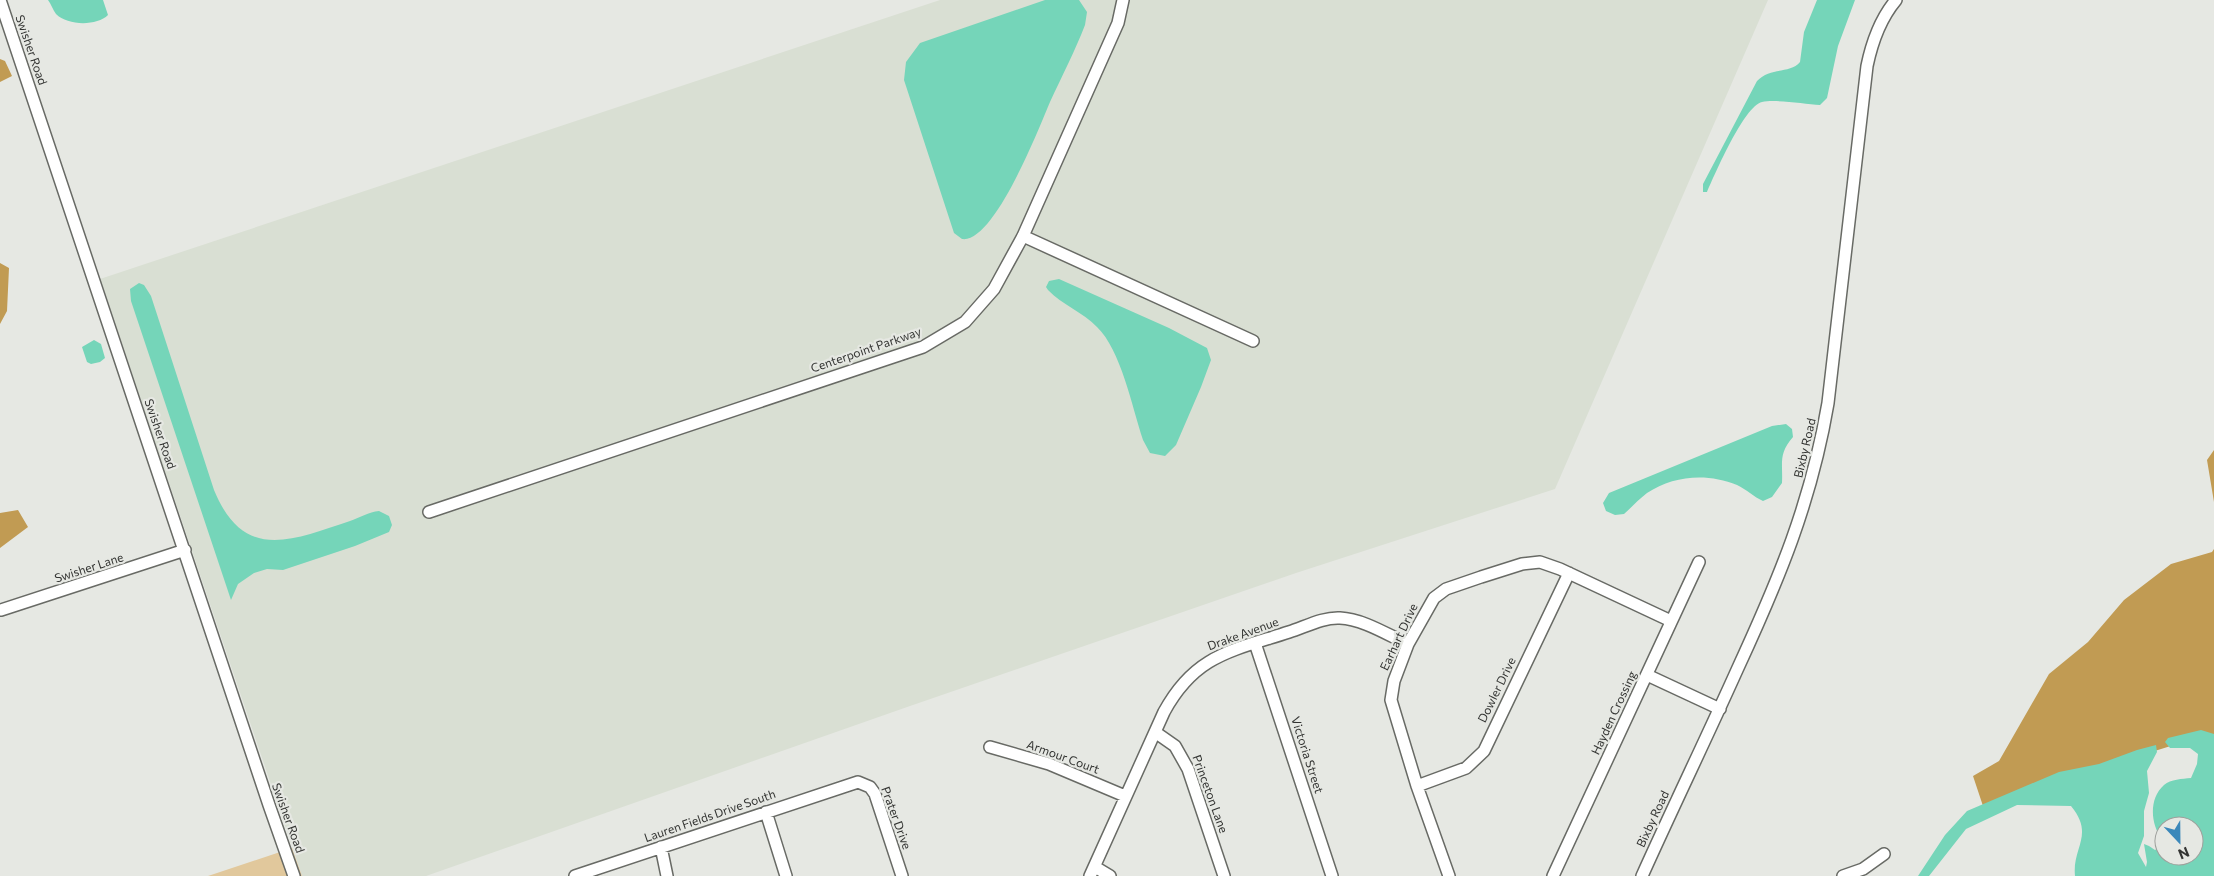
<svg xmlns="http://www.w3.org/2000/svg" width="2214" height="876" font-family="Commissioner,sans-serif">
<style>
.built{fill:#d9dfd3}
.green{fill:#e1c89c}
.forest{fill:#c19b53}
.water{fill:#75d5b9;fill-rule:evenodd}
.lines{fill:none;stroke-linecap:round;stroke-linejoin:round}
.minor-casing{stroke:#686a65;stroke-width:14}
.minor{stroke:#fff;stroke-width:11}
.labels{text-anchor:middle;stroke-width:4.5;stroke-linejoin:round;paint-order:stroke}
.street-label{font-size:12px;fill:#333432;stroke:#e6e8e3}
</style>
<rect width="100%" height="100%" fill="#e6e8e3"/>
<path class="built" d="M940,0H1768L1555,489L1296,573L910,706L426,876H302L100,279Z"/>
<path class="green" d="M292,848L302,876H208Z"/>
<path class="forest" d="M0,59L5,61L12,76L0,82Z
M0,263L9,268L7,311L0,324Z
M2214,450V502L2207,460Z
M18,510L28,527L0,548V513Z
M2214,549V741L2206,735L2052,783L1984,809L1973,776L1999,761L2049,674L2088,642L2124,600L2171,564L2212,552Z"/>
<path class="water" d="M48,0H103L108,15C97,26 68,26 56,14C53,10 51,4 48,0Z
M1045,0H1079L1087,12L1085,25C1075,51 1062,76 1050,102C1039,128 994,244 962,239L954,233L904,80L906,62L920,43Z
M1817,0H1855L1838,46L1827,98L1820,105C1805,104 1775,99 1762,102C1744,106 1715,174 1707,192H1703V184L1757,81C1770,67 1790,74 1800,62L1804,32Z
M1059,279L1169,328L1207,348L1211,360L1201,387L1176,445L1165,456L1150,453L1143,440C1132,407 1121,350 1097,327C1083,312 1062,305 1048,290L1046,287L1049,281Z
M139,283L144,285L151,296L214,490C244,563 292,540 350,521C359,518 369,512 379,511L389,516L392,525L389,532L355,546L283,570L267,569L254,573L238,584L231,600L131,301L130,289Z
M94,340L101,344L105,358L100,362L91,364L87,362L82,347Z
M1786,424L1792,429L1793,437C1778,454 1783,463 1782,483L1772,497L1763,501C1754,497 1746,489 1737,485C1708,473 1674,475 1647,493C1639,499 1632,507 1624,514L1615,515L1606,511L1603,503L1609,493L1772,426Z
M2201,730L2214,734V876H2075C2072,847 2095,835 2071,806L2017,805L1966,829L1929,876H1918L1945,835L1967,811L2059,772L2099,764L2137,750L2156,745L2157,752L2147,771L2149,793L2144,811V836L2138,853L2146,867L2147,862L2144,844L2149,846L2155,850L2158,848L2162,839C2150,824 2149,798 2164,785C2171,779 2182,779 2191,778L2197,764L2198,754L2190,748H2170L2165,742L2168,738ZM2164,826H2194V856H2164Z"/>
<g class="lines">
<defs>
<path id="minor" d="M0,0L269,805L294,876
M1023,236L1253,341
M429,512L923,347L965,322L994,289L1023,236L1118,23L1123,0
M1,610L185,550
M1255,643L1332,876
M1647,675L1720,709
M1155,732L1175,746L1188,769L1224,876
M990,747L1049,764L1125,796
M1417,786L1466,768L1484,751L1569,573
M766,812L786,876
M661,847L667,876
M1095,867L1110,876
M575,876L858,782L870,787L875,794L902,876
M1090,876L1164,712C1195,655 1231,651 1289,632C1305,627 1323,617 1340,618C1363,619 1388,635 1408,644
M1449,876L1417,786L1391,700L1394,681L1408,644L1434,598L1446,589L1481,577L1522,564L1540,562L1560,569L1671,621
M1553,876L1699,562
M1642,876C1673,807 1706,739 1737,670C1779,579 1811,503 1828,403L1867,66C1872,42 1880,19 1896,0
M1843,876L1863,869L1884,854"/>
</defs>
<use href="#minor" class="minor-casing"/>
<use href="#minor" class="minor"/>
</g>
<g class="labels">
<g class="street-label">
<text transform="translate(31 50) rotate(71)" y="4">Swisher Road</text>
<text transform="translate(866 350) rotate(-19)" y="4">Centerpoint Parkway</text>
<text transform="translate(160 434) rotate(71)" y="4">Swisher Road</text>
<text transform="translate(1805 448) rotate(-77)" y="4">Bixby Road</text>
<text transform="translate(89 568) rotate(-18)" y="4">Swisher Lane</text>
<text transform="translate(1243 634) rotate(-20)" y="4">Drake Avenue</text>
<text transform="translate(1399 637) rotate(-65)" y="4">Earhart Drive</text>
<text transform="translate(1497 690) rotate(-64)" y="4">Dowler Drive</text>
<text transform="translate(1614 713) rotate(-65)" y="4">Hayden Crossing</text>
<text transform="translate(1307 755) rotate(72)" y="4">Victoria Street</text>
<text transform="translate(1063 757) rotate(20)" y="4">Armour Court</text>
<text transform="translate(1210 794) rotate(70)" y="4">Princeton Lane</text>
<text transform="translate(710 816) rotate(-19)" y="4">Lauren Fields Drive South</text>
<text transform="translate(288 818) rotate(70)" y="4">Swisher Road</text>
<text transform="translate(896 818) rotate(70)" y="4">Prater Drive</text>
<text transform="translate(1653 819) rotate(-65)" y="4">Bixby Road</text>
</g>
</g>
<g transform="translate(2179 841) rotate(158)"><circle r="24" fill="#e6e8e3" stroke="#9ea09c"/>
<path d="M0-4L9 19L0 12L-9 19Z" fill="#3b88ba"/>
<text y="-8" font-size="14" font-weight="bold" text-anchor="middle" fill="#333432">N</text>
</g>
</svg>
